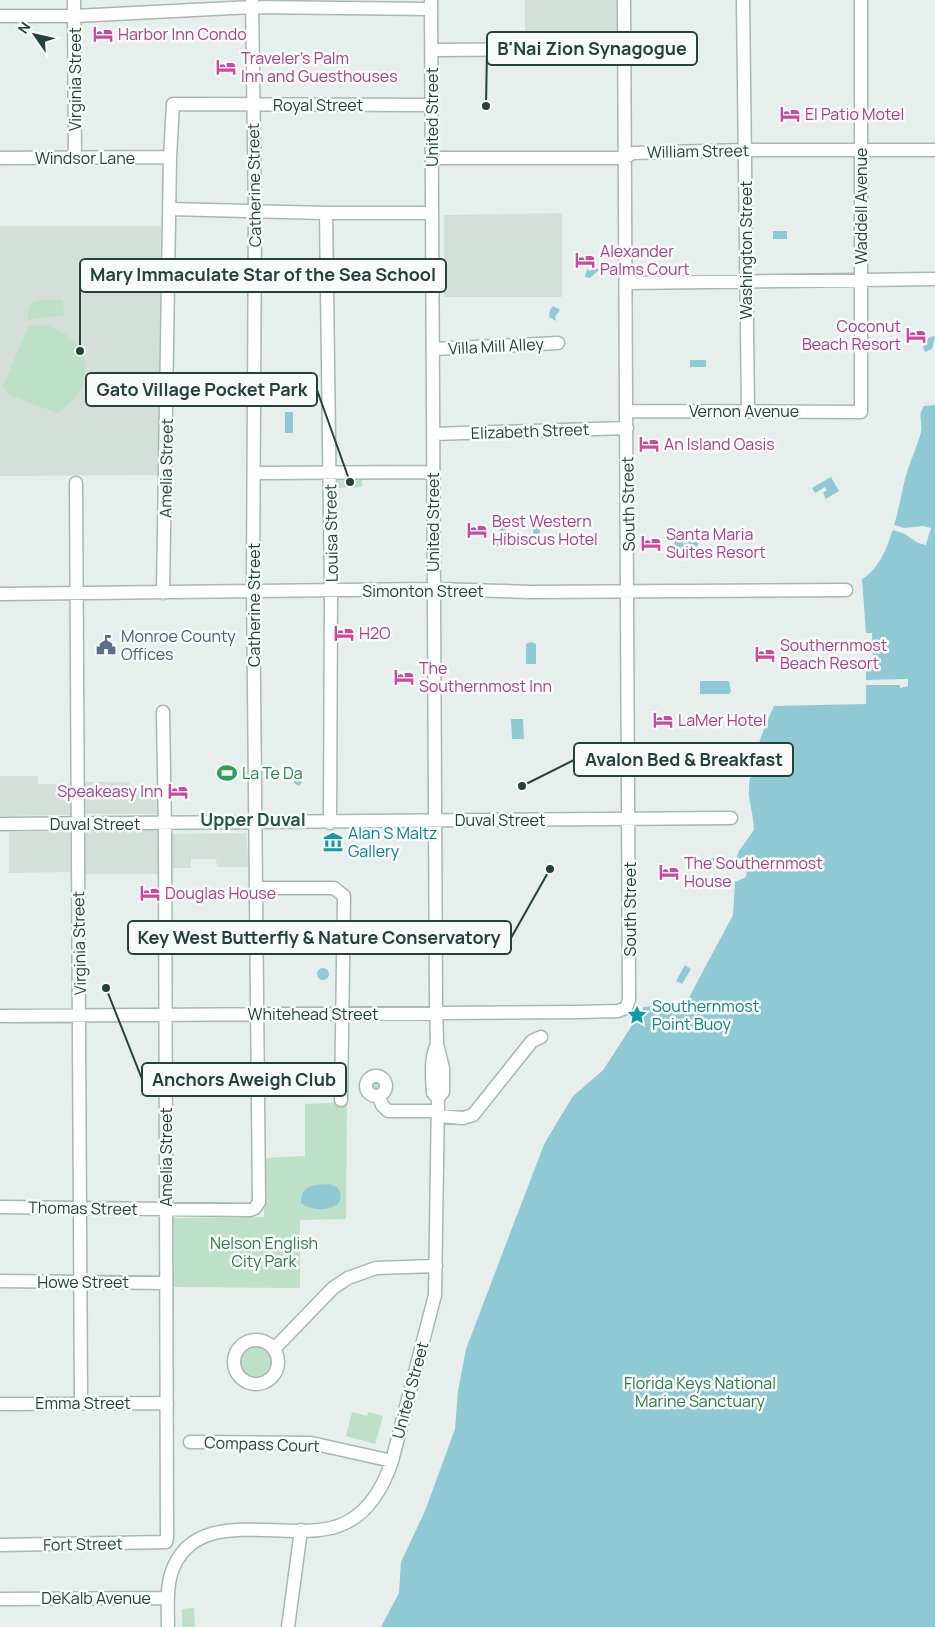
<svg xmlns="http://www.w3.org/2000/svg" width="935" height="1627" font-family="Manrope,sans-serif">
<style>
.built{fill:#d4dfda}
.green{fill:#bfe0c8}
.water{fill:#8ec9d4}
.pier{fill:#e6efeb}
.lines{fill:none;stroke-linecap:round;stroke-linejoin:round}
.minor-casing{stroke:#a8b8b2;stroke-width:15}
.minor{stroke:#fff;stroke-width:12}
.labels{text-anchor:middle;stroke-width:5;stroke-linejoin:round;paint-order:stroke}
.hotel-label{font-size:16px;fill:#b23c85;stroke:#f7fbf9;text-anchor:start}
.street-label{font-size:16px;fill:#24423a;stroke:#f7fbf9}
.service-label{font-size:16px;fill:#4e5e75;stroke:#f7fbf9;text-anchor:start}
.leisure-label{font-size:16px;fill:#27864d;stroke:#f7fbf9;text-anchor:start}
.culture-label{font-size:16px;fill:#0d838f;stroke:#f7fbf9;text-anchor:start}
.park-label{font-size:16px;fill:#2d7a4b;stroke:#f7fbf9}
.neighbourhood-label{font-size:18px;font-weight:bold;fill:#1f5548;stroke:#f7fbf9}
.leader{fill:none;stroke:#24423a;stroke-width:2}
.callout-dot{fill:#24423a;stroke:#f7fbf9;stroke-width:2}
.callout{fill:#f7fbf9;stroke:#24423a;stroke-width:2}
.callout-label{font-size:18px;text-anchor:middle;font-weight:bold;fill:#24423a}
</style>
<rect width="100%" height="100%" fill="#e6efeb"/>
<path class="built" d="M525,0H618V44L525,45Z
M562,213V297H444V215Z
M0,226H161L158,475L0,476Z
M0,776H38V784H71V815L0,816Z
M84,782H129L130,786H147V794H162L164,814H84Z
M81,830H160V874H81Z
M9,832H71V872L9,873Z
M246,833L249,867H217L216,859H191V868H169V834Z"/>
<path class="green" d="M42,300H63L64,315L28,320V308L32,303Z
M43,325C93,336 100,387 57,413L7,394L3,386L28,327Z
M362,475V487L337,488V476Z
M370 1085a6 6 0 1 1 12 0a6 6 0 1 1-12 0Z
M347,1102L346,1219L300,1220V1288L171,1287L172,1218L264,1217L265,1158L305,1156V1104Z
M240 1361a16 16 0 1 1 32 0a16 16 0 1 1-32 0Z
M352,1412L367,1416L368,1412L383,1416L375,1444L346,1436Z
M194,1608L195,1627H182V1609Z"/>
<path class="water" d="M773,231H787V239H773Z
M595,267L599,270L590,278L585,277L587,269L590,271Z
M553,306L560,310L555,317L556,321L549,317L550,310Z
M935,336L932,349L925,352L923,347L926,344V341L930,337Z
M690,360H706V367H690Z
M935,405V1627H381L399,1593L401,1562L425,1511L455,1429L458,1391L466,1349L544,1144L573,1096L603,1070L634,1022L643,1023V1007L686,1003L733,915L735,882L746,877L747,869L735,862L739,851L754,830C754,818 750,807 749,795C748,765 762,733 774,706L866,704V662L873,661L872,633H866L862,579C890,564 898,508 905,479C909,463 917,448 921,432C923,423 917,416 924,406Z
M285,412H293V433H285Z
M831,477L839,491L826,499L823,493L827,490L825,487L815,493L812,488Z
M533,525H540V540H533Z
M500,526H506V546H492V539L498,538Z
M675,534L683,541L684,548L677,556L672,553L675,544L672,538Z
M684 543a7 7 0 1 1 14 0a7 7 0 1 1-14 0Z
M531,642L536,644V664H526V644Z
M700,681H729L731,692L729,694H700Z
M511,719H523L524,739H512Z
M296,770L300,773L302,782L299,786L294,783L296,777L292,772Z
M714,858V867H696L695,859Z
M685,965L691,969L682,984L676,981Z
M317 974a6 6 0 1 1 12 0a6 6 0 1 1-12 0Z
M330,1184L338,1188C351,1211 314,1214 301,1203C301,1184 314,1185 330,1184Z"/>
<path class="pier" d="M891,524L904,528L923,526L931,528L926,545L918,543L903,533L889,529Z
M904,679H908V686L900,688V685H866V680Z
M631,1022H634L603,1070L573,1096L554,1125L544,1144L517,1215L515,1214L542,1144L552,1124L571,1094L601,1068Z"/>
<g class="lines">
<defs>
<path id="minor" d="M74,0L75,159
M743,0L748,410
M0,16H75L252,7L431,9
M432,50L625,49
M0,158L170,157
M432,158H624L633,153L745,150H935
M170,209L326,213H432
M326,213L331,591L330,823
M626,283L935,279
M433,349L558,343
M627,411L861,412V0
M433,434L627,428
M254,473L433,472
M76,483L81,1403
M163,593L170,157L173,104L432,105
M0,594L435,589L530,592L846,590
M0,824L731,818
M256,888H334L344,896L341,1100
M0,1016L580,1012L618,1011L626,1008L629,1000L624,0
M437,1044C430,1059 432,1077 433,1093L438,1098
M366 1086a10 10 0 1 1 20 0a10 10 0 1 1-20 0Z
M379,1096L382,1105L388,1111H438
M438,1116L463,1118L473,1115L532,1041L541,1037
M0,1207L250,1210L255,1208L259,1202L253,583L255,212L252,0
M0,1281L166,1283
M234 1362a22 22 0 1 1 44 0a22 22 0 1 1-44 0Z
M274,1349L333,1288L348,1278L376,1268L436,1266
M0,1404L167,1403
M190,1442L311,1443L392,1461
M0,1545L166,1542L167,1538L165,831L163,712
M0,1599L167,1598
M168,1627C168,1610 166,1591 171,1574C194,1502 286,1544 338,1526C367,1516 383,1488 392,1461L435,1295L438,1098L443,1092V1068L437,1044L436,1002L431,0
M288,1627L301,1530"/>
</defs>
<use href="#minor" class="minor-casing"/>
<use href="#minor" class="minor"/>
</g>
<defs>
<symbol id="hotel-bare" viewBox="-9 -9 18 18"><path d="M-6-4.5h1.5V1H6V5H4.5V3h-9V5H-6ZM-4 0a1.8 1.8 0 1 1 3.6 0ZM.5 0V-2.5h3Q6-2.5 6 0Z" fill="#d1479c" stroke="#f7fbf9" stroke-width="2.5" paint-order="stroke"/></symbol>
<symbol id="civic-bare" viewBox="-9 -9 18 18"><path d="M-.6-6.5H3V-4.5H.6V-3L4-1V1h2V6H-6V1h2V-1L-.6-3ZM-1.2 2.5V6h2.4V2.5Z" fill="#5c6f8a" stroke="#f7fbf9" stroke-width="2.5" paint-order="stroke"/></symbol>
<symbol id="stadium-bare" viewBox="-9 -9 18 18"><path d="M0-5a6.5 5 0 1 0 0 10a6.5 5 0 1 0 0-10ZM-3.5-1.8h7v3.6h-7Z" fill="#2e9e5b" stroke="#f7fbf9" stroke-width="2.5" paint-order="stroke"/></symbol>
<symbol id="museum-bare" viewBox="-9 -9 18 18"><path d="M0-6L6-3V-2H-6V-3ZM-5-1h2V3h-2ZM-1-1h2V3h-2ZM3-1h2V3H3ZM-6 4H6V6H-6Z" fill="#0f9aa8" stroke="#f7fbf9" stroke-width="2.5" paint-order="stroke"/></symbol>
<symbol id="sight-bare" viewBox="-9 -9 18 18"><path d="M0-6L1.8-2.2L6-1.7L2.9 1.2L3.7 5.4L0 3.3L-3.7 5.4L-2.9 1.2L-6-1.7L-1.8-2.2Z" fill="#0f9aa8" stroke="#f7fbf9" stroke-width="2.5" paint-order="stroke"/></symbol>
</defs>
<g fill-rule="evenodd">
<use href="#hotel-bare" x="89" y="20" width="28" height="28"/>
<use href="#hotel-bare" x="212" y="53" width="28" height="28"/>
<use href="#hotel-bare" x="776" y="100" width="28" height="28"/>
<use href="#hotel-bare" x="571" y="246" width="28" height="28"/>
<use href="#hotel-bare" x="902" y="321" width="28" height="28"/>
<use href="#hotel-bare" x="635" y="430" width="28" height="28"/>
<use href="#hotel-bare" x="463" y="516" width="28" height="28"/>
<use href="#hotel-bare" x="637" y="529" width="28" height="28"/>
<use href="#hotel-bare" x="330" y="619" width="28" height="28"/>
<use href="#civic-bare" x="92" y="631" width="28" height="28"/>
<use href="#hotel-bare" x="751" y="640" width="28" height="28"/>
<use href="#hotel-bare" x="390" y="663" width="28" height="28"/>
<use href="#hotel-bare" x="649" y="706" width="28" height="28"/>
<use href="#stadium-bare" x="213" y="759" width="28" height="28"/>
<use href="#hotel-bare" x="164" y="777" width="28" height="28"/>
<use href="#museum-bare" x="319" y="828" width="28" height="28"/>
<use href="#hotel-bare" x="655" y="858" width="28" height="28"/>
<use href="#hotel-bare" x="136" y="879" width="28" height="28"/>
<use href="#sight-bare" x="623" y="1001" width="28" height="28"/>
</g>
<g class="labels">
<g class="hotel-label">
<text x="118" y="40">Harbor Inn Condo</text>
<text x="241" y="64">Traveler's Palm<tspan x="241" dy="18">Inn and Guesthouses</tspan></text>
<text x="805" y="120">El Patio Motel</text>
<text x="600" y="257">Alexander<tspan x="600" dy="18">Palms Court</tspan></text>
<text x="901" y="332" text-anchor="end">Coconut<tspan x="901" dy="18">Beach Resort</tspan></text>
<text x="664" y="450">An Island Oasis</text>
<text x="492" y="527">Best Western<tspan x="492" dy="18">Hibiscus Hotel</tspan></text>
<text x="666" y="540">Santa Maria<tspan x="666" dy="18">Suites Resort</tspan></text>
<text x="359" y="639">H2O</text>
<text x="780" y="651">Southernmost<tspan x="780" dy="18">Beach Resort</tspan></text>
<text x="419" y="674">The<tspan x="419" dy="18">Southernmost Inn</tspan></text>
<text x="678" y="726">LaMer Hotel</text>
<text x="163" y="797" text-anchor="end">Speakeasy Inn</text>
<text x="684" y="869">The Southernmost<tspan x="684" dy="18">House</tspan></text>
<text x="165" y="899">Douglas House</text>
</g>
<g class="street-label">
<text transform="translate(75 79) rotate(-90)" y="6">Virginia Street</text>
<text x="318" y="111">Royal Street</text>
<text transform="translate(432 117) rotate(-90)" y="6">United Street</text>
<text transform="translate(698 151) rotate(-1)" y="6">William Street</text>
<text x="85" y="164">Windsor Lane</text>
<text transform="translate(254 185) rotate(-91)" y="6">Catherine Street</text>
<text transform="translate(861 206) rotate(-90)" y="6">Waddell Avenue</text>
<text transform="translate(746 250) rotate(-90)" y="6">Washington Street</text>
<text transform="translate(496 346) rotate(-3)" y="6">Villa Mill Alley</text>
<text x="744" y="417">Vernon Avenue</text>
<text transform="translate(530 431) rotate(-2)" y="6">Elizabeth Street</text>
<text transform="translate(166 468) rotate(-89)" y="6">Amelia Street</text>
<text transform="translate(628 504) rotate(-91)" y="6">South Street</text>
<text transform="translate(433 522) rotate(-90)" y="6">United Street</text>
<text transform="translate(331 533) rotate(-91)" y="6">Louisa Street</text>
<text x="423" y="597">Simonton Street</text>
<text transform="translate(254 605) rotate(-90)" y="6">Catherine Street</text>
<text x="500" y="826">Duval Street</text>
<text x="95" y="830">Duval Street</text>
<text transform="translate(630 909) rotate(-90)" y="6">South Street</text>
<text transform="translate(79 943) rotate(-91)" y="6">Virginia Street</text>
<text x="313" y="1020">Whitehead Street</text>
<text transform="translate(166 1157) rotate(-90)" y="6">Amelia Street</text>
<text transform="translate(83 1208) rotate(1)" y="6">Thomas Street</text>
<text x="83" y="1288">Howe Street</text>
<text transform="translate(410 1390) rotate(-75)" y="6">United Street</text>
<text x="83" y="1409">Emma Street</text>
<text transform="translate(262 1444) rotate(2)" y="6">Compass Court</text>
<text transform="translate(83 1544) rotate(-1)" y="6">Fort Street</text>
<text x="96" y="1604">DeKalb Avenue</text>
</g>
<g class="service-label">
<text x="121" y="642">Monroe County<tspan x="121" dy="18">Offices</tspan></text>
</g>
<g class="leisure-label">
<text x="242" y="779">La Te Da</text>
</g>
<g class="culture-label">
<text x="348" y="839">Alan S Maltz<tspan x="348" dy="18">Gallery</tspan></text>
<text x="652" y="1012">Southernmost<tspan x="652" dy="18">Point Buoy</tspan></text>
</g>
<g class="park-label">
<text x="264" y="1249">Nelson English<tspan x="264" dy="18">City Park</tspan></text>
<text x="700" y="1389">Florida Keys National<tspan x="700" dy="18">Marine Sanctuary</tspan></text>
</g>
<g class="neighbourhood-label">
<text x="253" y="826">Upper Duval</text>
</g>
</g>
<path class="leader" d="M486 106L487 49M80 351L80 275M350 482L317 390M522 786L574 760M550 869L511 938M106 988L142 1079"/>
<g class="callout-dot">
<circle cx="486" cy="106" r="5"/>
<circle cx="80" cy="351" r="5"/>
<circle cx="350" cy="482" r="5"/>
<circle cx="522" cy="786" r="5"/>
<circle cx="550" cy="869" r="5"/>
<circle cx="106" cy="988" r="5"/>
</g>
<g class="callout">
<rect x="487" y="32" width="210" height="33" rx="5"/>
<rect x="80" y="259" width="366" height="33" rx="5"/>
<rect x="86" y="373" width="231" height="33" rx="5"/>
<rect x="574" y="743" width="219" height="33" rx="5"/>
<rect x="128" y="921" width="383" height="33" rx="5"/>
<rect x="142" y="1063" width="204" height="33" rx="5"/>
</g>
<g class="callout-label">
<text x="592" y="55">B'Nai Zion Synagogue</text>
<text x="263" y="281">Mary Immaculate Star of the Sea School</text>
<text x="202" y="396">Gato Village Pocket Park</text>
<text x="684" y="766">Avalon Bed &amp; Breakfast</text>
<text x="319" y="944">Key West Butterfly &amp; Nature Conservatory</text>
<text x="244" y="1086">Anchors Aweigh Club</text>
</g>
<g transform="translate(35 35) rotate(304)" stroke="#f7fbf9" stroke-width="4" paint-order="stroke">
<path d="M0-4L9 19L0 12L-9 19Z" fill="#24423a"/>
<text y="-8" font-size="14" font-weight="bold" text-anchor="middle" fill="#24423a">N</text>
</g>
</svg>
